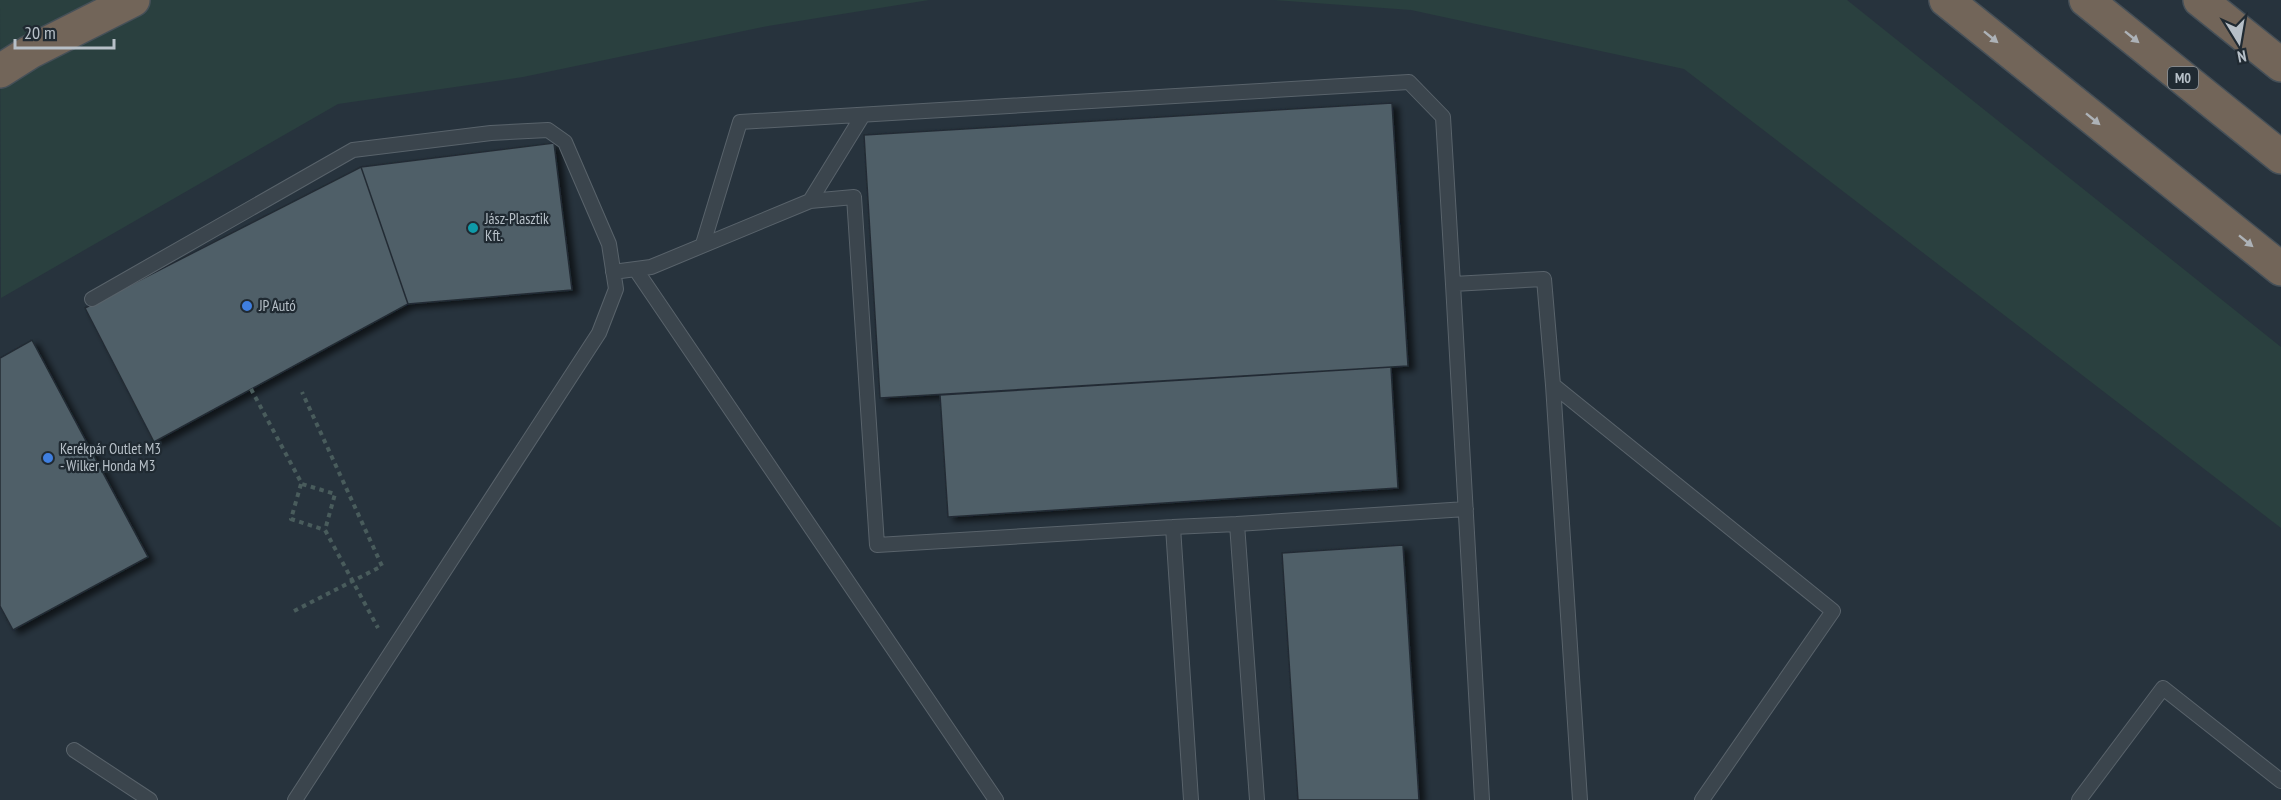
<svg xmlns="http://www.w3.org/2000/svg" width="2281" height="800" font-family="'PT Sans Narrow',sans-serif">
<style>
.green{fill:#2a403f}
.building{fill:#505e67;stroke:#222c34;stroke-width:1.5;filter:url(#shadow)}
.lines{fill:none;stroke-linecap:round;stroke-linejoin:round}
.lane-casing{stroke:#59636b;stroke-width:16}
.highway-casing{stroke:#465058;stroke-width:36}
.path{stroke:#495c5c;stroke-width:4;stroke-dasharray:4.5 4.5;stroke-linecap:butt}
.lane{stroke:#3b454d;stroke-width:14}
.highway{stroke:#726559;stroke-width:33}
.oneway{fill:#adb2b7}
.culture-dot{fill:#0f9aa8;stroke:#202a32;stroke-width:2}
.shop-dot{fill:#3f7fe0;stroke:#202a32;stroke-width:2}
.labels{text-anchor:middle;stroke-width:4.5;stroke-linejoin:round;paint-order:stroke}
.shield{fill:#202a32;stroke:#8a939b;stroke-width:1.5}
.shield-label{font-size:14px;font-weight:bold;fill:#b7c0c8}
.poi-label{font-size:15px;fill:#b7c0c8;stroke:#202a32;text-anchor:start}
</style>
<defs>
<filter id="shadow"><feDropShadow dx="6" dy="4" stdDeviation="3" flood-color="#0009"/></filter>
</defs>
<rect width="100%" height="100%" fill="#27333d"/>
<path class="green" d="M0,0H929L768,26L523,77L338,104L1,298Z
M1274,0H1847L2281,347V528L1684,69L1411,10Z"/>
<path class="building" d="M1392,103L1408,366L880,398L864,135Z
M554,143L572,290L408,304L361,167Z
M361,167L408,304L154,442L85,308Z
M32,340L148,557L13,630L0,606V358Z
M1391,367L1398,488L948,517L940,395Z
M1403,545L1419,800H1298L1282,553Z"/>
<g class="lines">
<defs>
<path id="lane" d="M810,201L863,115
M703,244L740,122L1409,82L1443,117L1453,284
M636,270L996,800
M613,272L651,267L810,201L854,197L877,545L1173,527
M92,299L353,150L491,133L548,130L565,142L609,244L616,289L599,333L295,800
M74,750L150,800
M1191,800L1173,527L1237,524
M1257,800L1237,524L1466,509
M1482,800L1453,284L1544,279L1553,385
M1580,800L1553,385L1833,611L1702,800
M2079,800L2163,688L2281,781"/>
<path id="highway" d="M1946,0L2281,269
M2086,0L2281,157
M2200,0L2281,65
M0,71L30,52L133,0"/>
</defs>
<use href="#lane" class="lane-casing"/>
<use href="#highway" class="highway-casing"/>
<path class="path" d="M251,389L302,484L335,494L325,530L378,628
M301,484L291,519L325,530
M294,611L382,566L302,392"/>
<use href="#lane" class="lane"/>
<use href="#highway" class="highway"/>
</g>
<defs><path id="oneway-solid" d="M-6-.8H1V-3.2L6.5 0L1 3.2V.8H-6Z" transform="scale(1.5)"/></defs>
<g class="oneway">
<use href="#oneway-solid" transform="translate(1991 37) rotate(39)"/>
<use href="#oneway-solid" transform="translate(2132 37) rotate(39)"/>
<use href="#oneway-solid" transform="translate(2093 119) rotate(39)"/>
<use href="#oneway-solid" transform="translate(2246 241) rotate(39)"/>
</g>
<circle class="culture-dot" cx="473" cy="228" r="6"/>
<g class="shop-dot">
<circle cx="247" cy="306" r="6"/>
<circle cx="48" cy="458" r="6"/>
</g>
<g class="labels">
<rect class="shield" x="2168" y="67" width="30" height="22" rx="4.5"/>
<g class="shield-label">
<text x="2183" y="83">M0</text>
</g>
<g class="poi-label">
<text x="485" y="224">Jász-Plasztik<tspan x="485" dy="17">Kft.</tspan></text>
<text x="259" y="311">JP Autó</text>
<text x="60" y="454">Kerékpár Outlet M3<tspan x="60" dy="17">- Wilker Honda M3</tspan></text>
</g>
</g>
<g transform="translate(2239 42) rotate(169)" stroke="#202a32" stroke-width="4.5" paint-order="stroke">
<path d="M0-4.5L10 22L0 15L-10 22Z" fill="#b7c0c8"/>
<text y="-9" font-size="16" font-weight="bold" text-anchor="middle" fill="#b7c0c8">N</text>
</g>
<path d="M15 39v9h99v-9" fill="none" stroke="#b7c0c8" stroke-width="3"/>
<text x="24" y="39" font-size="18" fill="#b7c0c8" stroke="#202a32" stroke-width="4.5" paint-order="stroke">20 m</text>
</svg>
